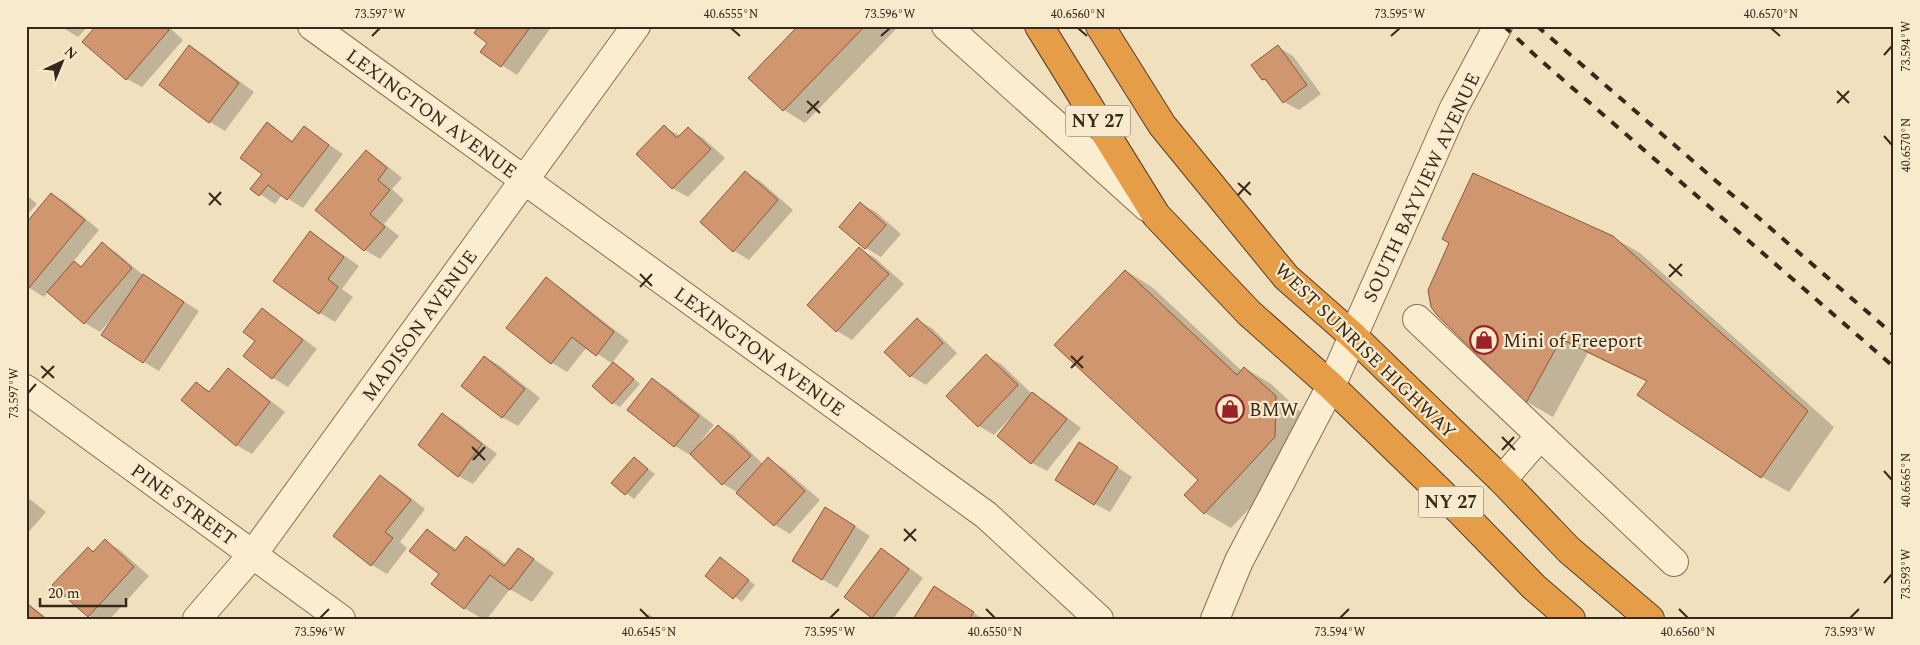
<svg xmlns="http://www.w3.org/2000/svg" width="1920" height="645" font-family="Spectral,serif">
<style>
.shadow{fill:#0003}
.building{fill:#d09670;stroke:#89583a}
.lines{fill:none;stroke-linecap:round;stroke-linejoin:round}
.minor-casing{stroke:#886f55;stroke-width:30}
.highway-casing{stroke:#563e2a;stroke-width:30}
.minor{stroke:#fbedd0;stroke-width:28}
.highway{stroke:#e69d47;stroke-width:28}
.rail{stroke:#37281b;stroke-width:4;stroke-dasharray:9 9;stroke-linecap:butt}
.ticks{fill:none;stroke:#37281b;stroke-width:2}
.labels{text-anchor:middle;stroke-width:4.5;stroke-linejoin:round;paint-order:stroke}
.shield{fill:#f7eacd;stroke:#716250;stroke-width:1}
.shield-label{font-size:18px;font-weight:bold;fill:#37281b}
.street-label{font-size:19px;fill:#37281b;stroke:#f7eacd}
.poi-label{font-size:19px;fill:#37281b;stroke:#f7eacd;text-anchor:start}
.neatline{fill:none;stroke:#37281b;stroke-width:2}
.ticks-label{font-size:12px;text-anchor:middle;fill:#37281b}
</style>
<rect width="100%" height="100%" fill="#f0e0bd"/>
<path class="shadow" d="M60,26H88L78,37Z
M98,26H168L183,40L142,87L127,79L84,42Z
M480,26H552L517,75L482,52L489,43Z
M800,26H899L805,123L784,110L750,78Z
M189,46L204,55L254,92L225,131L210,122L160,85Z
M1278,47L1293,56L1321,94L1299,110L1284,102L1270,83L1263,79Z
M267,124L294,142L304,128L343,154L303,208L282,195L275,204L252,189L263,174Z
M664,127L681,136L688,129L703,138L725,158L688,197L672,188Z
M366,152L381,161L402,178L392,189L404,200L384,224L399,236L380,259L365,250L317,210Z
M745,173L760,181L793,210L749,260L734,251Z
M26,194L37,204L26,216Z
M52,194L67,203L99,230L73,262L82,267L102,244L117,253L143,275L199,311L159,371L144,362L113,317L100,332L85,323L49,291L44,297L26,286Z
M861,204L876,212L901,234L881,257L866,248L841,226Z
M310,233L325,242L359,266L342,289L353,297L335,322L320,313Z
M1612,237L1640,253L1834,427L1789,492L1762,477L1648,382L1588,353L1553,417L1527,402L1438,314Z
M860,249L875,258L904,284L852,340L837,331L809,305Z
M1126,271L1152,287L1242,371L1245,368L1271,384L1302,413V453L1231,528L1205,513L1200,480Z
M546,279L561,288L629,341L612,363L621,368L640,384L620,407L613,403V364L587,347L567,372L552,363Z
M262,310L277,319L317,349L288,387L273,378L245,356L257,341Z
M917,320L932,328L957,353L926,385L911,376Z
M986,356L1001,364L1032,394L1047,402L1081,428L1047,471L1032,463L1013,415L994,435L979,426Z
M485,357L500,366L540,398L518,426L502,417Z
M228,370L243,379L285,412L252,454L236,445L196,383L211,392Z
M652,379L667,388L714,425L701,441L703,442L718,426L733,435L763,464L768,459L783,468L820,500L790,534L775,525L739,493L723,484L691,453L690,455L675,446L628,409Z
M443,415L458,423L497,454L473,484L458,476Z
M1094,452L1132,477L1110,512L1095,504Z
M635,459L655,474L634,499L613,483Z
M380,477L396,486L425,509L400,542L407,548L387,574L372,565L335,536Z
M26,496L46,512L26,535Z
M841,517L870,536L837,588L822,579Z
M427,530L458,550L466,538L488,550L507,565L519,549L554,573L532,602L510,589L487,619H483L464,608L441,574Z
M105,541L120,550L149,576L110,619H93L54,585L88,548L95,552Z
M882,550L897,559L923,578L893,619H876L873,617Z
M721,559L755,585L742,602L707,576Z
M950,597L983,619H915Z
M26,602L29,604L48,619H26Z
M648,614L656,619H645Z"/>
<path class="building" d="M96,26H130L132,28L134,26H164L169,30L126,80L82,42Z
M479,26H531L501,67L480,52L487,43L474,33Z
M798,26H865L783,111L748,78Z
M189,45L239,83L209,123L159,85Z
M1278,45L1307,85L1283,103L1265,79L1262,80L1251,65Z
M267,122L292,142L304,126L329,145L287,200L268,185L259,196L250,189L262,174L240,158Z
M664,125L677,138L688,127L711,149L672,189L636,154Z
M366,150L387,168L378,180L390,190L370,214L385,227L364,251L315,210Z
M745,171L778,200L733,252L700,222Z
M1473,173L1613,236L1808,411L1761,478L1637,395L1647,381L1561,339L1526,403L1437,315L1431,307L1428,290L1449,243L1442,239Z
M51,193L85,220L28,289L26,287V223Z
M860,202L886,225L865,249L839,227Z
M310,231L344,257L328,279L338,287L319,314L273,281Z
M102,242L132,268L84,324L47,292L74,261L81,267Z
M859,247L889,274L836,332L807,305Z
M1125,270L1237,375L1244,367L1276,396L1275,437L1204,514L1184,495L1198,480L1054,345Z
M143,274L184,302L143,363L101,335Z
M546,277L614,332L596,356L572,337L551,364L506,328Z
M262,308L303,340L272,379L243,356L255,341L243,332Z
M917,318L943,343L910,377L884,352Z
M986,354L1018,385L978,427L946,396Z
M484,356L525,389L502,418L461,386Z
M613,362L634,379L612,404L592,386Z
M228,368L270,402L236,446L181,400L196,382L209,392Z
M652,378L699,416L674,447L627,410Z
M1032,392L1067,419L1031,464L997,436Z
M442,413L482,444L458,477L418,445Z
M718,425L751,456L722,485L690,454Z
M1079,442L1118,467L1094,505L1055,480Z
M634,457L648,469L625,495L611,483Z
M768,457L805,491L774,526L736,493Z
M380,475L411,500L385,532L393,538L371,566L333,536Z
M825,507L855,526L822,580L792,561Z
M427,529L455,551L466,536L504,566L518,548L534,559L510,590L490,575L464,609L431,584L439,574L409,551Z
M105,539L134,567L88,617L52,585L88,547L93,552Z
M881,548L909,569L872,618L844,597Z
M720,557L749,580L733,599L705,576Z
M934,586L974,612L969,619H913Z
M26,603L46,619H26Z"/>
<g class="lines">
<defs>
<path id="minor" d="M312,26L986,515L1099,619
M946,26L1147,207
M1417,319L1674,562
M26,389L341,619
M1502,480L1540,436
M197,619L253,554L636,26
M1215,619L1239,561L1331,386L1454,108L1498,26"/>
<path id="highway" d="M1039,26L1156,215L1249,313L1331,386L1461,512L1534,587L1571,619
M1100,26L1162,125L1286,277L1353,336L1415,396L1502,480L1569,550L1650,619"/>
</defs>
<use href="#minor" class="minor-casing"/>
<use href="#highway" class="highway-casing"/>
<use href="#minor" class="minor"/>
<use href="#highway" class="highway"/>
<path class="rail" d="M1504,26L1538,58L1894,367
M1537,26L1894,335"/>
</g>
<path class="ticks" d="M731,28L740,36M1078,28L1087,36M1771,28L1780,36M372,36L380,28M881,36L890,28M1391,36L1400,28M1884,55L1892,46M1837,91L1849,103M807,101L820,113M1837,103L1849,91M807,113L819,101M1884,136L1892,145M1238,183L1251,195M209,193L221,205M1238,195L1250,182M209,205L221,192M1669,264L1682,276M640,274L652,286M1669,277L1682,264M640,287L652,274M1071,356L1083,368M41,366L54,378M1071,368L1083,356M42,378L54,366M28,393L36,384M1502,437L1515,450M472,447L485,460M1502,450L1514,437M473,460L485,447M1884,471L1892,480M904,529L916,541M904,541L916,529M1884,583L1892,574M640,609L649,618M986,609L995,618M1679,609L1688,618M320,618L329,609M830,618L839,609M1340,618L1349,609M1850,618L1859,609"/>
<defs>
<symbol id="shop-ring" viewBox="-11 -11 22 22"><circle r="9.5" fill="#f7eacd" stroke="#9b2225" stroke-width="1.5"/><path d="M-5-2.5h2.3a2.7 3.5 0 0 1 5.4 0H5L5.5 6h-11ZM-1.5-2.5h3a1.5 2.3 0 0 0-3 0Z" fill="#9b2225"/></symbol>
</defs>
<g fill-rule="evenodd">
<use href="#shop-ring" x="1468" y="324" width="32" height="32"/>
<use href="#shop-ring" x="1214" y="393" width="32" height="32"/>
</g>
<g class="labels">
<g class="shield">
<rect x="1065.5" y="105.5" width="65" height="31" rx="4"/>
<rect x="1418.5" y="486.5" width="65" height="31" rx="4"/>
</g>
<g class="shield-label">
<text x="1098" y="127">NY 27</text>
<text x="1451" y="508">NY 27</text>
</g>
<g class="street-label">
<text transform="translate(432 113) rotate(36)" y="7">LEXINGTON AVENUE</text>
<text transform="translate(1421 187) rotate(-65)" y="7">SOUTH BAYVIEW AVENUE</text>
<text transform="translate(419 325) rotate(-54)" y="7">MADISON AVENUE</text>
<text transform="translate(1366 350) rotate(44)" y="7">WEST SUNRISE HIGHWAY</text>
<text transform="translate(760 351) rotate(36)" y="7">LEXINGTON AVENUE</text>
<text transform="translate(184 504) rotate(36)" y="7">PINE STREET</text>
</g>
<g class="poi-label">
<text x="1503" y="347">Mini of Freeport</text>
<text x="1249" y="416">BMW</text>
</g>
</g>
<rect width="1920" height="645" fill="none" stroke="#f7eacd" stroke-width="55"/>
<g transform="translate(62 62) rotate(44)" stroke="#f7eacd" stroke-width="4" paint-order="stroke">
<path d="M0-4L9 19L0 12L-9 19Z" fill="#37281b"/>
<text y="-8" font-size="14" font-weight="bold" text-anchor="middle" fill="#37281b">N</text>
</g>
<path d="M40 598v8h86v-8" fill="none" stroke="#37281b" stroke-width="2.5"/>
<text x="48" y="598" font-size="15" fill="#37281b" stroke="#f7eacd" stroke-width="4" paint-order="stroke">20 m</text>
<rect x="28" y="28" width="1864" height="590" class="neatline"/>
<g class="ticks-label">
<text x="380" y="18">73.597°W</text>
<text x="731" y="18">40.6555°N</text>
<text x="890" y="18">73.596°W</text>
<text x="1078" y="18">40.6560°N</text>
<text x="1400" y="18">73.595°W</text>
<text x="1771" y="18">40.6570°N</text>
<text transform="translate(1906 46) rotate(-90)" y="4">73.594°W</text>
<text transform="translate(1906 145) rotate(-90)" y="4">40.6570°N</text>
<text transform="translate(14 393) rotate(-90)" y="4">73.597°W</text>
<text transform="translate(1906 480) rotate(-90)" y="4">40.6565°N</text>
<text transform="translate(1906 574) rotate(-90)" y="4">73.593°W</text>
<text x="320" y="636">73.596°W</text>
<text x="649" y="636">40.6545°N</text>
<text x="830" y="636">73.595°W</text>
<text x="995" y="636">40.6550°N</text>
<text x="1340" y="636">73.594°W</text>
<text x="1688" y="636">40.6560°N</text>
<text x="1850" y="636">73.593°W</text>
</g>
</svg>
